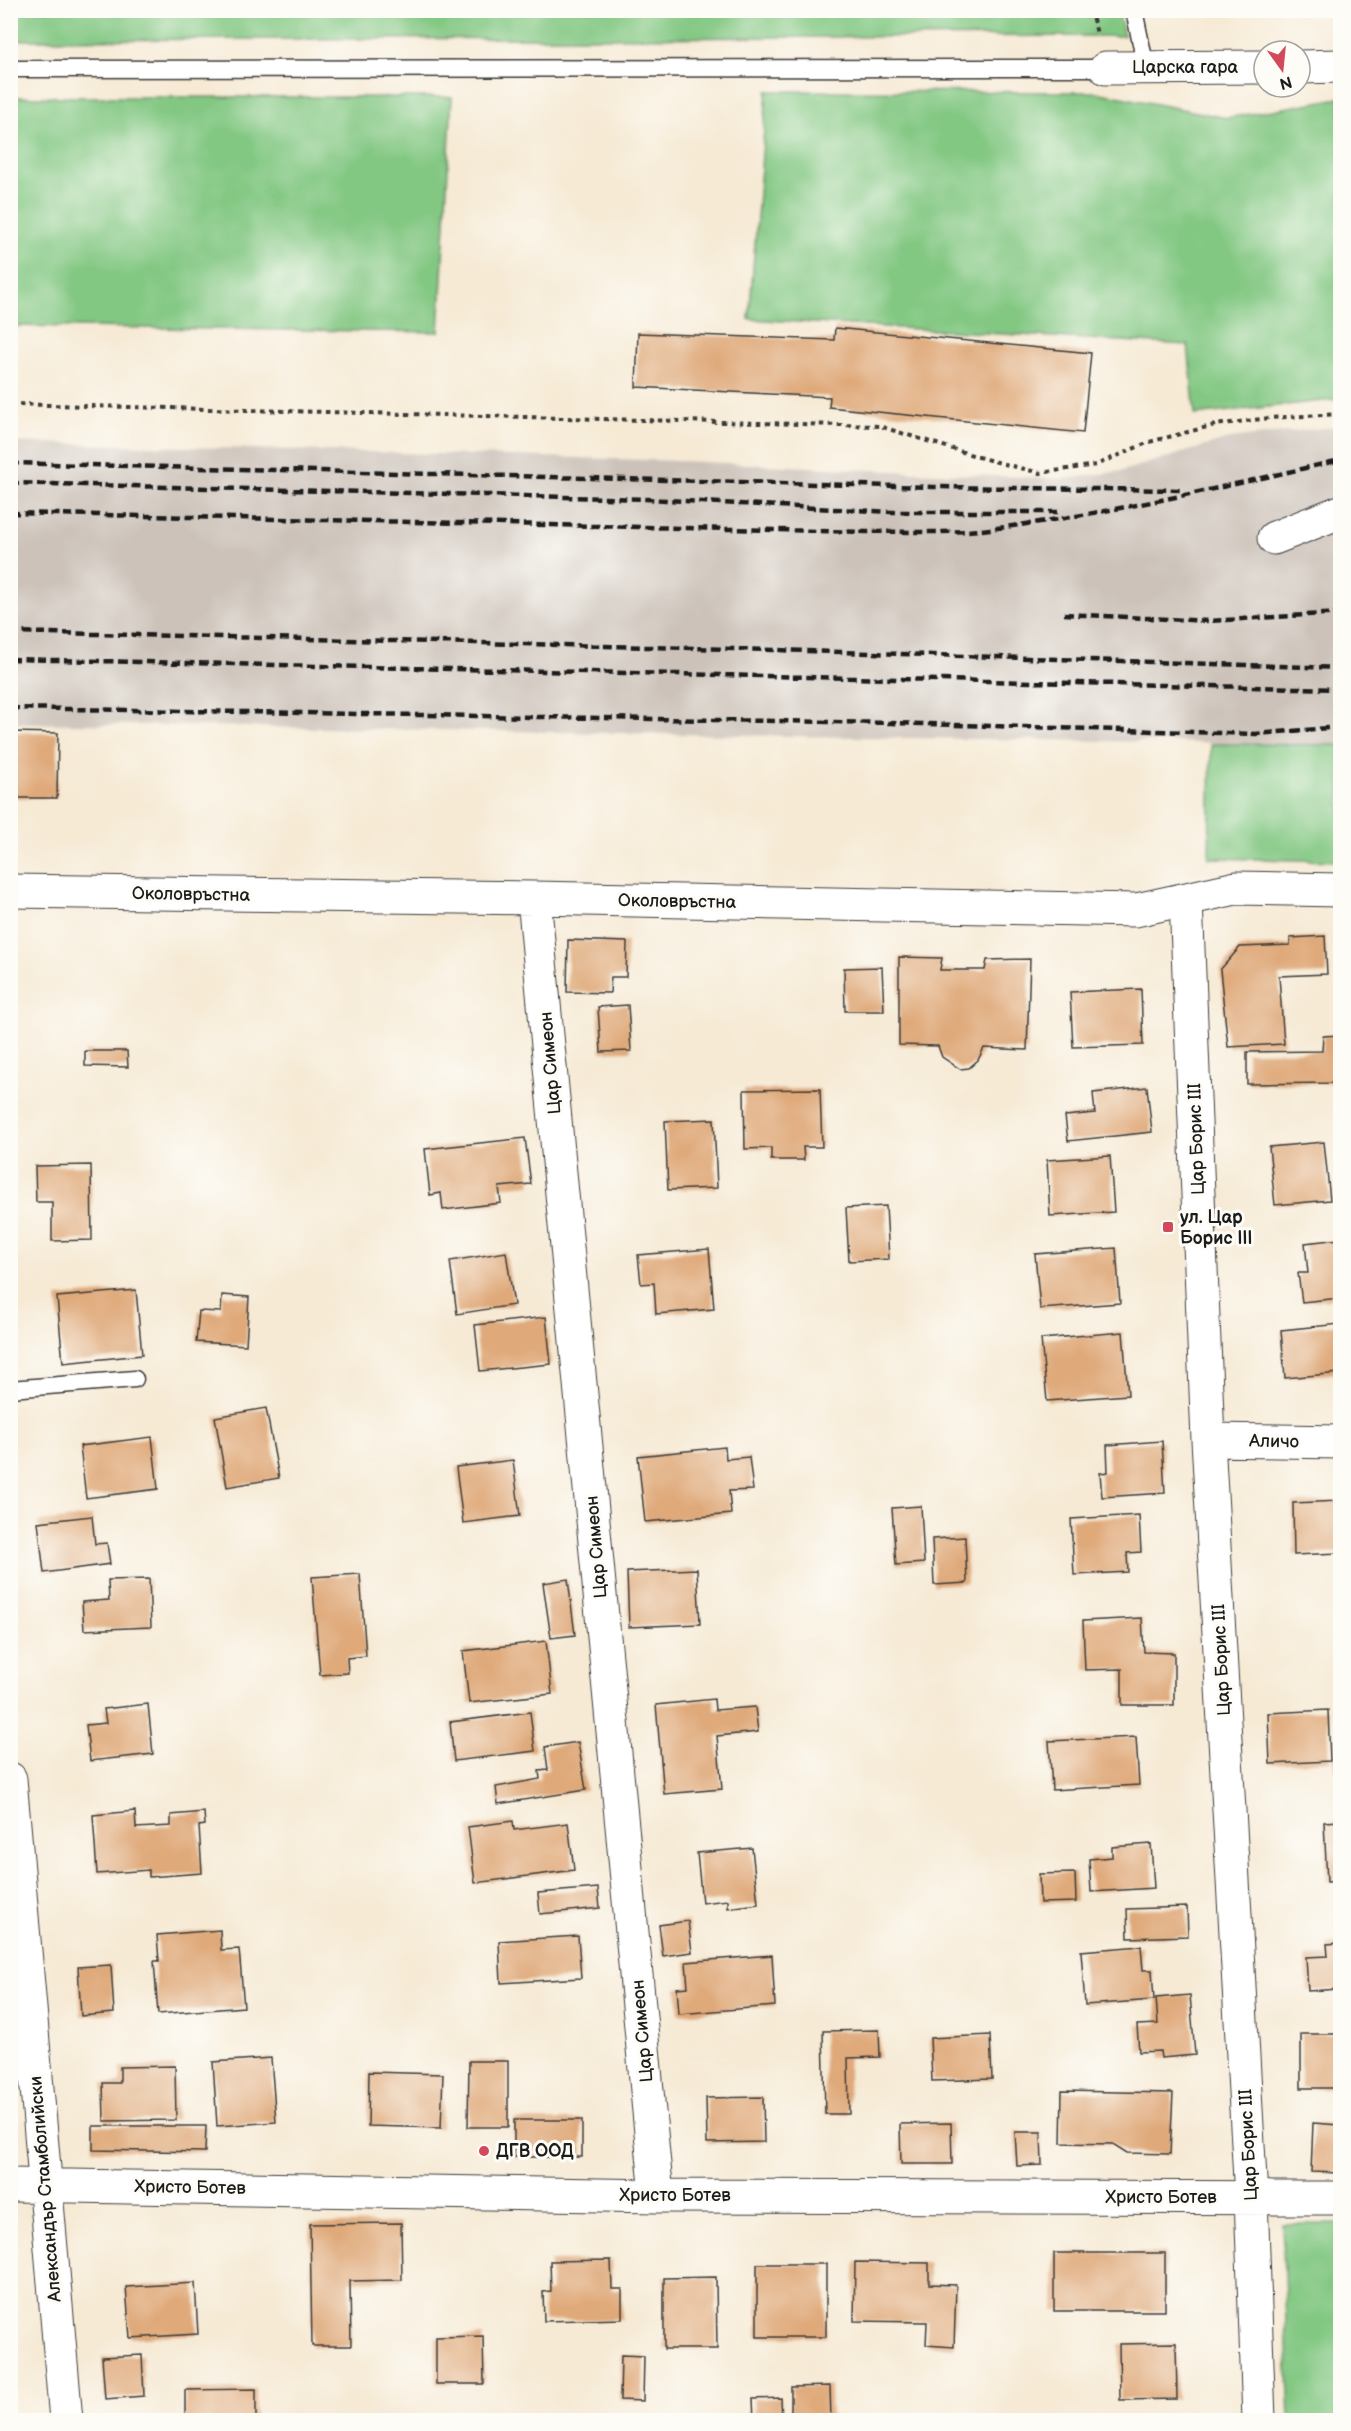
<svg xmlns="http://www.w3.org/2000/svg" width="1351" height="2431" font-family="'Balsamiq Sans',sans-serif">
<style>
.industrial{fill:#ccc2b9}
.green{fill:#82c782;stroke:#4f724f;stroke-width:1.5}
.building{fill:#dfa979}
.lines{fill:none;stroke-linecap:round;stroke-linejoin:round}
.lane-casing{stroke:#3d3b38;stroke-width:19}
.street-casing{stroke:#3d3b38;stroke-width:35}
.path{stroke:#3d3b38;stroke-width:4;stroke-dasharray:4.5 4.5;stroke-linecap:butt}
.lane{stroke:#fff;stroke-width:16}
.street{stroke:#fff;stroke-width:33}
.rail{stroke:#1c1c1c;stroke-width:4.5;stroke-dasharray:9 4.5;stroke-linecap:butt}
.poi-dot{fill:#d1495b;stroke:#fdfcf7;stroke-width:2}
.labels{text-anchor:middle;stroke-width:6;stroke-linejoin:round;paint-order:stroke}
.street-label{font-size:18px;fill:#1c1c1c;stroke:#fdfcf7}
.poi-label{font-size:18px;font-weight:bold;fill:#1c1c1c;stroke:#fdfcf7;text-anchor:start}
</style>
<rect width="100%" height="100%" fill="#fdfcf7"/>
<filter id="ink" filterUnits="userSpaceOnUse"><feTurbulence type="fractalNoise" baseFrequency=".0167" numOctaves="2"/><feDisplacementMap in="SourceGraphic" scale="12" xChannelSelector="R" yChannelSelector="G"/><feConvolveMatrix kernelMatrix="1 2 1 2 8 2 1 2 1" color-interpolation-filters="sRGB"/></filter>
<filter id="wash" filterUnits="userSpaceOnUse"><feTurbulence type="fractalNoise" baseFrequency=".008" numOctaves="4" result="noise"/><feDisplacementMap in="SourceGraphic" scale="24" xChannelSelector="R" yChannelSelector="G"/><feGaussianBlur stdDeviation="1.35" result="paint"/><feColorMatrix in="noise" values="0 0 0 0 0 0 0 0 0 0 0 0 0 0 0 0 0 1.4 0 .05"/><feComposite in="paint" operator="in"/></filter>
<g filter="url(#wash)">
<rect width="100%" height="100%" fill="#f6ead5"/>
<path class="industrial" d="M1340,426V745L11,723L10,442L683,461L1064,479L1122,471L1229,439Z"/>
<path class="green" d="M1118,10L1124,36L10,40L11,10Z
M767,91L1096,92L1227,118L1340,98V399L1195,415L1188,345L749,319Z
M11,97H452L439,332L11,326Z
M1211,744L1340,745V861L1209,858Z
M1282,2224H1340V2420H1290Z"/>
<g id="blocks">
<path class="building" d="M835,328L1091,353L1083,433L829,407L830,397L636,387L638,333L834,340Z
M10,732L58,733L57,798H10Z
M1325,936L1327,974L1279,976L1284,1044L1228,1047L1220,970L1240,947L1290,945V938Z
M568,940L627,942L626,977H611L610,993L567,992Z
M899,957L942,958L940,970H985L987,960L1030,959L1027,1050L984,1048L978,1060L969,1068L960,1069L942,1057L938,1046L899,1045Z
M882,967L884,1011H845L844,968Z
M1141,989L1143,1045L1073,1047L1070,992Z
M628,1005L631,1051L601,1052L598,1007Z
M1340,1035V1083L1247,1084V1052L1322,1051L1323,1036Z
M85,1051H127L128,1067L85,1066Z
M1147,1087L1152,1132L1068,1141L1065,1116L1095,1113L1093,1093Z
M820,1089L822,1147H803L804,1160H771V1148L745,1149L744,1090Z
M714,1119L717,1188L668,1190L665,1121Z
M525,1138L531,1184L499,1187L501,1203L443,1210L441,1193L430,1195L425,1149Z
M1324,1142L1330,1200L1275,1205L1269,1147Z
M1110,1156L1114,1212L1050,1216L1047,1160Z
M91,1165L92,1240L52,1241V1202H36L35,1166Z
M886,1206L889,1259L849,1261L846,1208Z
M1340,1239V1298L1302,1302L1298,1273H1308L1305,1243Z
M1116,1248L1120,1303L1040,1309L1035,1254Z
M709,1249L714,1309L656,1314L654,1283L641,1284L638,1255Z
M506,1252L514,1305L457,1314L450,1261Z
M136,1290L142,1355L63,1363L57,1297Z
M222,1295L249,1297L246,1345L196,1342L199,1311L221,1312Z
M546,1317L551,1364L480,1371L475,1325Z
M1340,1324V1373L1285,1378L1281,1330Z
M1123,1332L1128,1395L1047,1401L1041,1339Z
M266,1408L279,1478L227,1487L215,1417Z
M152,1437L158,1489L86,1498L80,1446Z
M1162,1441L1165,1493L1102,1497L1100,1473L1108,1472L1107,1445Z
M725,1447L726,1459L749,1457L753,1490L729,1491L731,1514L645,1522L638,1456Z
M513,1460L520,1516L463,1523L456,1467Z
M1340,1501V1553L1294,1555L1293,1503Z
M921,1506L924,1563L896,1565L892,1508Z
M1139,1515L1141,1552L1127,1553L1128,1572L1074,1575L1071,1519Z
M92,1516L95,1544L107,1543L110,1564L44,1573L38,1522Z
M965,1537L967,1583L934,1585L932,1539Z
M697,1569L700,1624L629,1627L627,1572Z
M360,1574L366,1656L347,1658L348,1673L320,1675L312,1577Z
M149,1579L151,1627L84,1630L82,1602L109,1600L108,1580Z
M568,1579L575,1635L551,1638L543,1583Z
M1142,1618L1144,1652L1174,1653V1705H1122V1669L1085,1670L1083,1621Z
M546,1641L552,1694L469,1703L463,1651Z
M714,1699L715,1710L755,1707L758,1732L717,1736L722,1789L664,1794L656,1705Z
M148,1704L153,1754L90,1761L86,1725L106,1723L104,1709Z
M1328,1710L1330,1761L1270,1764L1268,1713Z
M530,1712L535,1751L454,1761L450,1722Z
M1337,1733H1340V1752H1339Z
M1136,1737L1139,1785L1052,1790L1049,1741Z
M578,1742L586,1790L498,1804L496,1787L540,1779L539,1771L548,1770L545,1747Z
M1340,1753V1771H1334L1333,1754Z
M135,1811L136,1828L171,1826V1815L204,1812L205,1825L199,1826L202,1873L149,1877V1870L97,1874L93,1815Z
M513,1821L514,1830L568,1823L574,1870L475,1883L468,1827Z
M1340,1821V1881L1327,1882L1324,1822Z
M1151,1844L1154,1888L1091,1892L1089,1859L1112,1857V1847Z
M752,1848L758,1904L728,1908V1900L702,1903L697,1853Z
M1075,1873L1076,1902L1040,1903L1039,1874Z
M598,1888L600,1908L540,1914L538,1893Z
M1187,1907L1188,1936L1128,1938L1127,1909Z
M688,1921L692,1952L663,1956L659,1925Z
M220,1930L221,1950L239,1949L244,2007L158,2014L154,1961H159L157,1935Z
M578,1936L581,1978L501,1983L499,1941Z
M1340,1943V1989L1308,1991L1306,1957L1328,1956L1327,1944Z
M1141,1946L1143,1970H1152L1154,2000L1085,2005L1081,1951Z
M772,1955L775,2006L679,2014L677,1988L688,1987L686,1962Z
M111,1965L114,2013L81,2016L78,1967Z
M1190,1995L1195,2055L1161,2058L1160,2051L1139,2052L1137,2025L1158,2024L1156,1998Z
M879,2030L880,2057L848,2058L849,2114H825L823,2031Z
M1301,2034H1340V2088H1301Z
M990,2035L992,2079L932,2081L930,2038Z
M271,2058L276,2122L217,2126L213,2062Z
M469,2061H508V2127H468Z
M175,2066L176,2120L104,2121L103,2083H120V2067Z
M369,2072L443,2074L441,2128L368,2126Z
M1062,2091L1173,2093L1170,2154L1127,2153L1113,2144L1061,2143Z
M763,2097L764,2142L707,2143L706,2098Z
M514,2120H582V2157H514Z
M951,2123L952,2164H901L900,2124Z
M1313,2123L1340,2125V2173L1311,2172Z
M93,2126H206L205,2152L93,2150Z
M1015,2132H1041L1042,2165L1017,2166Z
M401,2223L402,2280L350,2281L351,2346H312L310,2224Z
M1054,2253H1165V2311H1054Z
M611,2260L612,2289H622V2319L544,2321L543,2292L551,2291L550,2261Z
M855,2262L929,2263V2284L956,2285L954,2347L926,2345L927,2322L854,2321Z
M757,2264H826V2337H757Z
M716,2277L717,2349H664V2278Z
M195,2283L198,2334L130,2338L126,2287Z
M483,2336L484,2384H436V2337Z
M1176,2343L1177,2399L1120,2400L1119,2344Z
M142,2355L144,2396L105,2399L102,2357Z
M621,2355L644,2356L643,2401L620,2400Z
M830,2386L831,2420H791V2387Z
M256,2389V2420H185V2390Z
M781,2398L782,2420H754L753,2399Z"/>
</g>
</g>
<g filter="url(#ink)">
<use href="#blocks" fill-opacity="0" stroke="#3d3b38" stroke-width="1.5"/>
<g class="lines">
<defs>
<path id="lane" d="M1134,10L1146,68
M10,69L1106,68
M10,1389L135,1379"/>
<path id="street" d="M1300,67L1340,66
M1106,68L1264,67
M1274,538L1340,512
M10,891L534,898L1136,910L1236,888L1340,890
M534,898L657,2196
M1186,900L1208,1440L1251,2197L1259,2420
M1208,1440L1340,1442
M10,1779L66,2420
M10,2185L657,2196L1340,2198"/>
</defs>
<use href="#lane" class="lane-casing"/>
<use href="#street" class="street-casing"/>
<path class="path" d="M1090,10L1097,33
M10,404L879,426L985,459L1040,473L1096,465L1149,442L1215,425L1269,418L1340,414"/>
<use href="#lane" class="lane"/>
<use href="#street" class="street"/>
<path class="rail" d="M10,463L933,487L1183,490
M10,483L646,499L892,512H1058
M10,513L866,532C907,531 950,534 990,529C1108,514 1224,487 1340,460
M1064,614L1209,621L1340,613
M10,632L776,650L1340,668
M10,659L1340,689
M10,708L892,723L1256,734L1340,727"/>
</g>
</g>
<g class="poi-dot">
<rect x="1162" y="1221" width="12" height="12" rx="3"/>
<circle cx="484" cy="2151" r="6"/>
</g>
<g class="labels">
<g class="street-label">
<text x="1185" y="73">Царска гара</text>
<text transform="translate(191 894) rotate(1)" y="6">Околовръстна</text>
<text transform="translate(677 901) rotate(1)" y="6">Околовръстна</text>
<text transform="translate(550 1063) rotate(-95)" y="6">Цар Симеон</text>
<text transform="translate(1196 1139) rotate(-92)" y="6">Цар Борис III</text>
<text transform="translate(1274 1441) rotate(1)" y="6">Аличо</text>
<text transform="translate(596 1547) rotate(-95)" y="6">Цар Симеон</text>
<text transform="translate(1221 1660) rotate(-93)" y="6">Цар Борис III</text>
<text transform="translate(642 2031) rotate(-95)" y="6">Цар Симеон</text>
<text transform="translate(1248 2145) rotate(-93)" y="6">Цар Борис III</text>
<text transform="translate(190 2187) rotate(1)" y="6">Христо Ботев</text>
<text transform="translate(45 2189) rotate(-95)" y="6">Александър Стамболийски</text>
<text x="675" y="2201">Христо Ботев</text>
<text x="1161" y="2203">Христо Ботев</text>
</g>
<g class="poi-label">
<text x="1180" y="1223">ул. Цар<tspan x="1180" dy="21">Борис ІІІ</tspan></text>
<text x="496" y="2157">ДГВ ООД</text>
</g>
</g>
<rect width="1351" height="2431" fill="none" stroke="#fdfcf7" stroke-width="36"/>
<g transform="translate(1282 69) rotate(165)"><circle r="28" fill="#fdfcf7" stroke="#a3a29f" stroke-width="1.5"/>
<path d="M0-4.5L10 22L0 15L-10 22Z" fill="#d1495b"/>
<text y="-9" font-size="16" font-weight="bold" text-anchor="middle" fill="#1c1c1c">N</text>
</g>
</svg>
